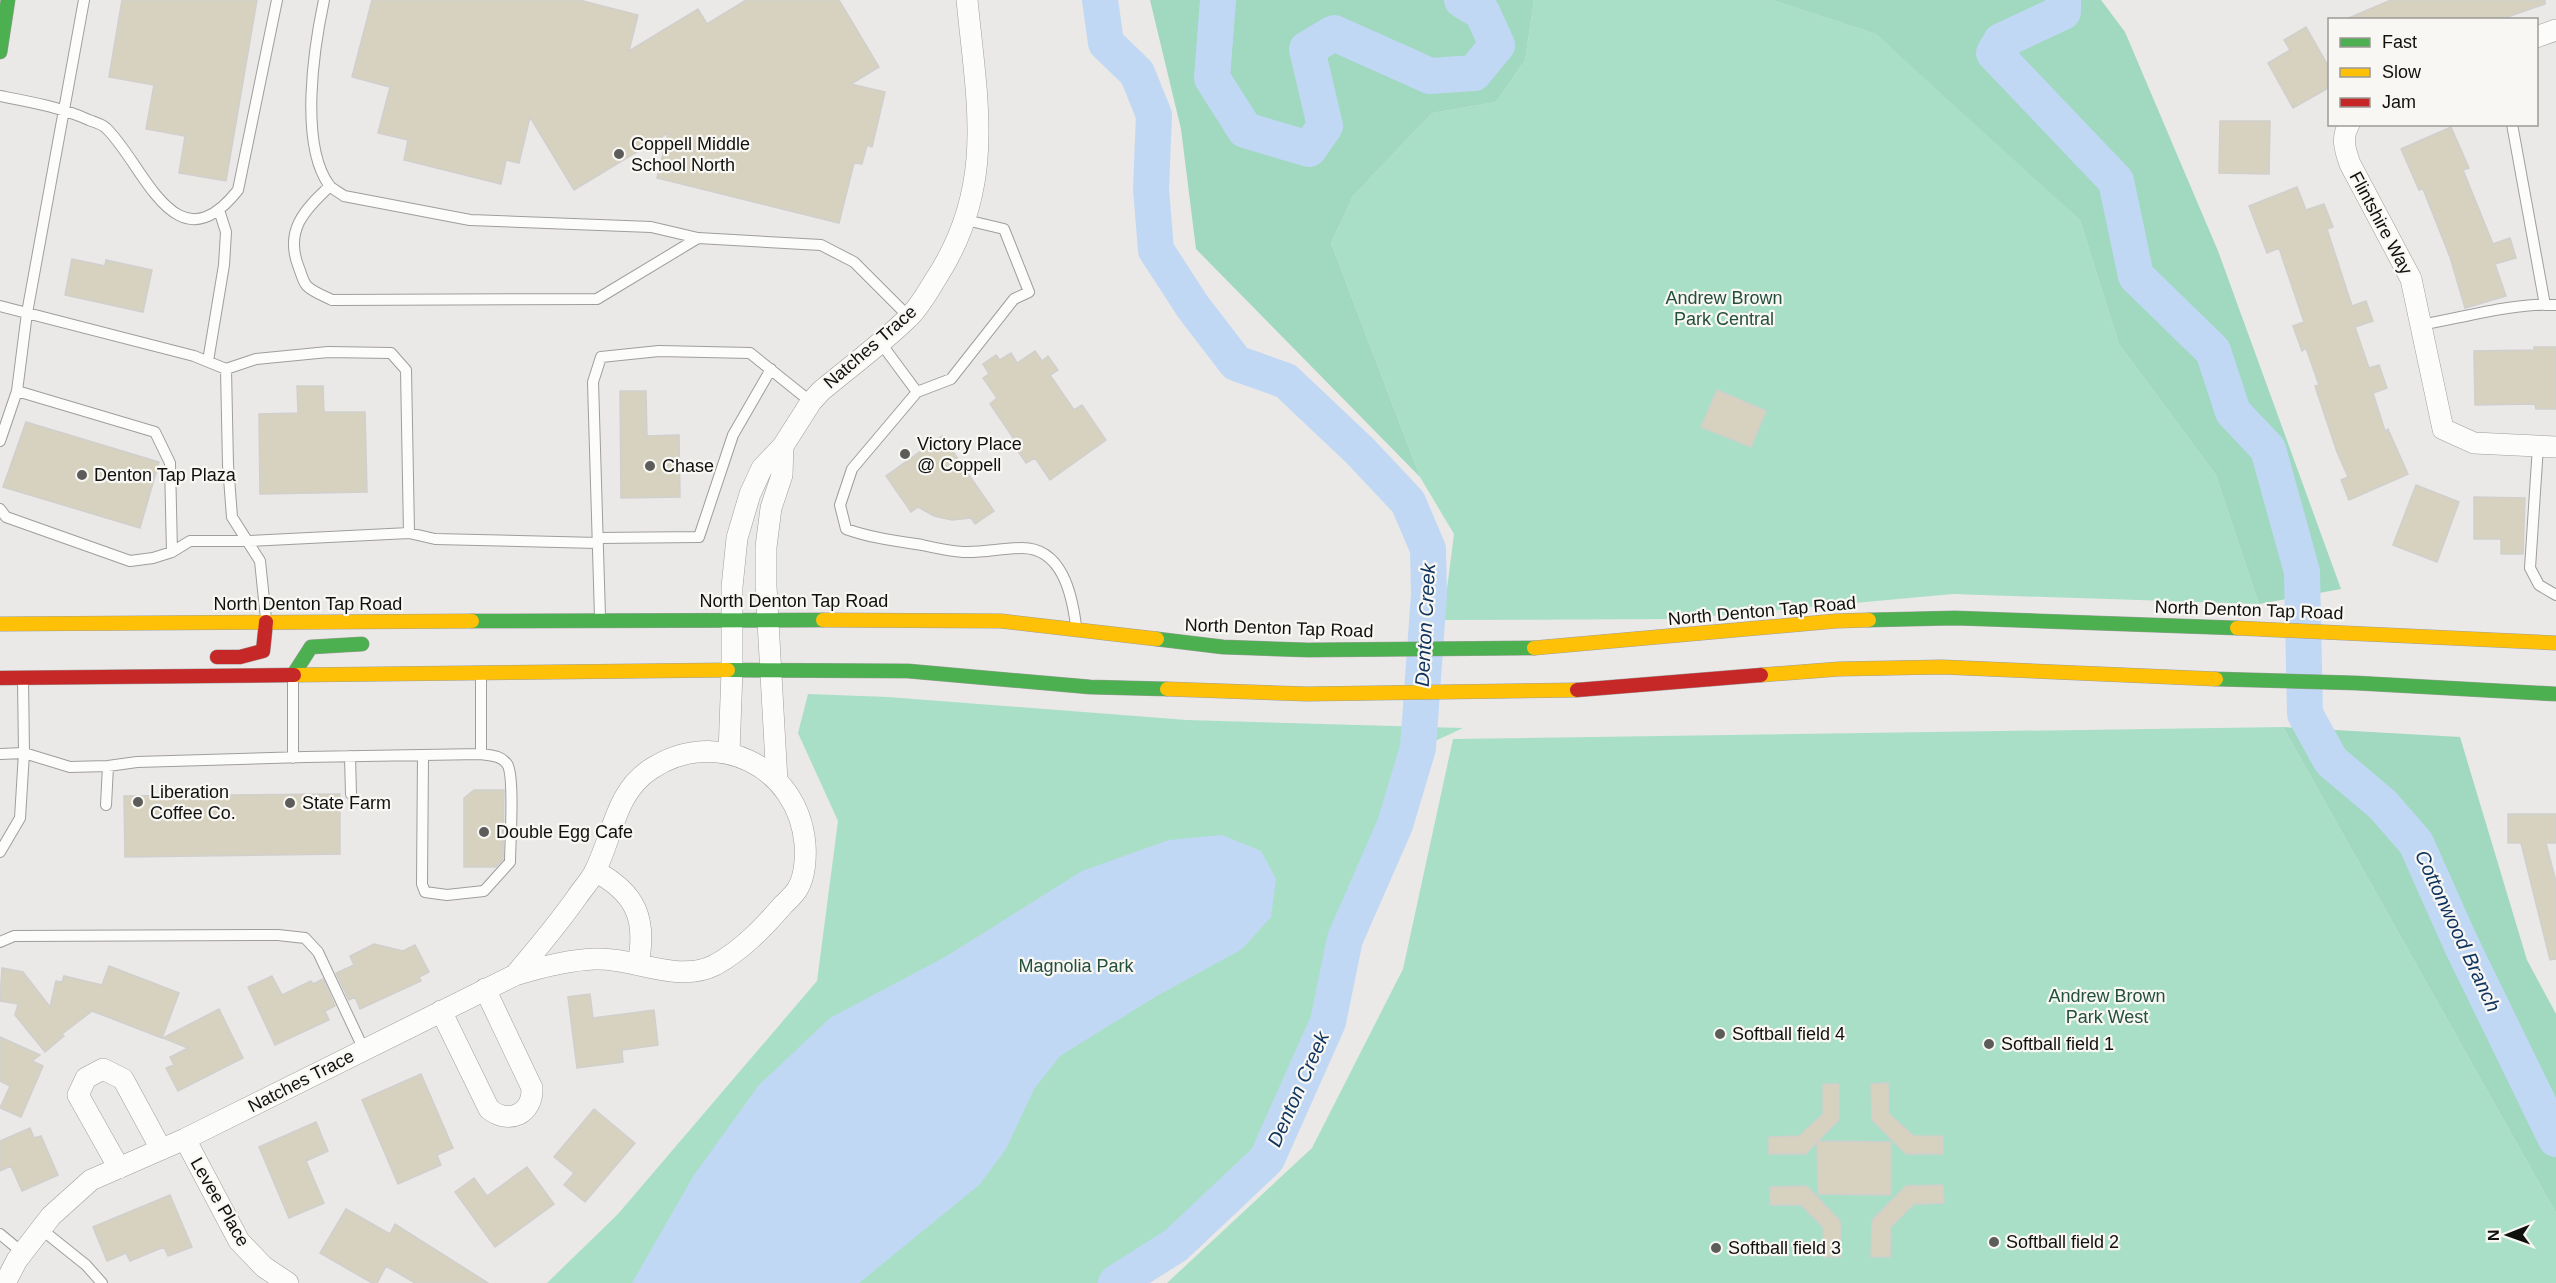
<svg xmlns="http://www.w3.org/2000/svg" width="2556" height="1283" font-family="Helvetica,sans-serif">
<style>
.green{fill:#a9dfc7}
.forest{fill:#a0d8c0}
.water{fill:#c1d8f5}
.lines{fill:none;stroke-linecap:round;stroke-linejoin:round}
.river{stroke:#c1d8f5;stroke-width:36}
.building{fill:#d7d2bf;stroke:#d0cfcd;stroke-width:1.5}
.lane-casing{stroke:#9f9e9c;stroke-width:12}
.street-casing{stroke:#9f9e9c;stroke-width:22}
.fast-casing{stroke:#9f9e9c;stroke-width:15}
.slow-casing{stroke:#9f9e9c;stroke-width:15}
.jam-casing{stroke:#9f9e9c;stroke-width:15}
.lane{stroke:#fcfcfb;stroke-width:10}
.street{stroke:#fcfcfb;stroke-width:21}
.fast{stroke:#4caf50;stroke-width:14}
.slow{stroke:#ffc107;stroke-width:14}
.jam{stroke:#c62828;stroke-width:14}
.poi-dot{fill:#5c5c5a;stroke:#f8f7f3;stroke-width:2}
.labels{text-anchor:middle;stroke-width:4.5;stroke-linejoin:round;paint-order:stroke}
.poi-label{font-size:18px;fill:#10100e;stroke:#f8f7f3;text-anchor:start}
.street-label{font-size:18px;fill:#10100e;stroke:#f8f7f3}
.park-label{font-size:18px;fill:#234f3d;stroke:#f8f7f3}
.water-label{font-size:20px;font-style:italic;fill:#0f345f;stroke:#f8f7f3}
</style>
<rect width="100%" height="100%" fill="#eae9e7"/>
<path class="green" d="M1534,0H1773L1876,34L1976,123L2080,220L2119,344L2216,475L2259,604L1953,594L1678,619L1443,620L1454,534L1420,477L1331,243L1353,196L1432,113L1496,102L1525,60Z
M808,694L888,697L1187,720L1463,728L1418,749L1395,825L1345,939L1328,1022L1267,1159L1176,1245L1116,1283H547L618,1214L817,981L838,821L798,733Z
M2283,727L2556,1213V1283H1167L1312,1148L1403,969L1453,739Z"/>
<path class="forest" d="M1150,0H1534L1525,60L1496,102L1432,113L1353,196L1331,243L1420,477L1196,249L1181,129Z
M1773,0H2101L2125,32L2218,251L2341,589L2259,604L2216,475L2119,344L2080,220L1876,34Z
M2283,727L2460,737L2527,960L2556,1014V1213Z"/>
<path class="water" d="M1222,835L1261,851L1276,879L1271,917L1242,949L1155,997L1060,1056L1034,1089L1006,1149L979,1185L859,1283H632L694,1175L759,1085L830,1018L945,957L1082,871L1169,840Z"/>
<g class="lines">
<path class="river" d="M1100,0L1106,43L1137,73L1154,115L1151,189L1156,250L1193,307L1236,363L1286,381L1360,451L1408,502L1428,549L1429,594L1418,748L1395,825L1345,939L1328,1022L1267,1159L1176,1245L1116,1283
M1218,0L1212,78L1245,130L1309,149L1325,126L1307,49L1334,33L1430,76L1474,73L1497,45L1482,12L1462,0
M2063,0V12L2001,41L1994,53L2116,181L2136,276L2213,351L2233,412L2268,449L2302,572L2305,714L2331,761L2383,805L2416,843L2461,944L2556,1139"/>
</g>
<path class="building" d="M122,0H257L226,181L179,173L185,136L146,129L154,85L109,77Z
M372,0H579L638,15L629,51L698,9L707,24L746,0H839L879,67L851,84L885,92L872,147L867,145L862,164L854,163L839,223L657,178L668,133L574,190L530,117L519,163L506,160L501,184L404,160L408,140L378,133L390,87L352,77Z
M2391,0H2545V4L2499,20H2344Z
M2306,27L2330,69V87L2293,108L2268,63L2290,50L2284,40Z
M2220,121H2270L2269,174L2219,173Z
M2451,127L2469,168L2463,170L2493,244L2510,238L2516,258L2495,264L2506,296L2465,308L2450,257L2423,189L2419,190L2401,149Z
M2297,187L2306,210L2324,204L2333,227L2327,229L2352,306L2366,301L2373,321L2355,327L2369,368L2379,365L2387,388L2373,393L2385,431L2388,429L2408,474L2349,500L2341,480L2348,477L2337,452L2315,386L2319,385L2306,348L2302,351L2293,326L2304,322L2279,248L2267,253L2249,206Z
M72,259L105,266L106,260L152,270L143,312L65,295Z
M2534,347H2556V409H2536L2535,404L2475,405L2474,351L2534,350Z
M1035,351L1042,361L1048,356L1058,370L1050,375L1074,410L1082,405L1106,440L1050,480L1035,458L1026,463L1011,441L1014,439L990,404L997,398L983,378L989,374L983,364L996,355L1000,360L1011,353L1017,363Z
M297,386H323L324,412H365L367,492L260,494L259,414L298,413Z
M1717,390L1766,411L1751,447L1701,427Z
M620,391H646L647,436L679,435L680,497L621,498Z
M26,422L159,462L140,528L3,487Z
M942,436L994,511L975,524L971,518L952,520L934,516L918,507L911,512L886,476Z
M2416,485L2459,502L2437,562L2393,545Z
M2474,497L2525,498L2523,554H2501V539H2474Z
M474,790H504L503,859L496,867H464V798Z
M340,794V854L125,857L124,796Z
M2508,814H2556V843H2546L2556,882V959L2550,960L2521,843H2508Z
M374,944L403,951L415,945L429,972L419,977L421,981L360,1009L355,997L349,1000L336,973L354,965L350,956Z
M109,966L179,993L162,1038L92,1011L62,1034L64,1036L45,1052L15,1015L18,1004L0,1001L2,968L23,972L50,1007L56,981L62,982L64,976L102,985Z
M272,976L282,995L311,981L313,984L323,979L335,1006L325,1011L329,1020L275,1045L248,987Z
M590,994L593,1018L654,1010L658,1045L622,1050L623,1062L577,1068L568,997Z
M219,1009L243,1058L178,1091L166,1068L174,1065L170,1057L188,1048L163,1038Z
M0,1037L40,1055L32,1061L43,1066L21,1117L0,1108L10,1086L0,1081Z
M421,1074L453,1148L437,1155L441,1165L398,1184L362,1100Z
M1888,1083L1889,1114L1914,1136H1943V1154H1906L1872,1120L1871,1084Z
M1823,1084H1839V1120L1818,1141L1891,1142V1195L1818,1194L1817,1142L1806,1154H1769V1137L1799,1136L1823,1114Z
M594,1109L635,1143L585,1202L564,1185L574,1173L554,1157Z
M316,1122L328,1151L306,1161L324,1203L289,1218L259,1147Z
M30,1128L34,1138L41,1136L58,1175L22,1191L11,1166L0,1171V1141Z
M527,1167L554,1204L495,1247L455,1192L474,1178L487,1196Z
M1943,1185L1944,1203L1914,1204L1891,1227L1890,1257H1871L1872,1220L1906,1186Z
M1807,1186L1840,1221L1841,1257H1824L1823,1227L1801,1205H1770V1187Z
M170,1195L192,1247L168,1256L164,1247L130,1261L126,1253L107,1261L93,1227Z
M346,1209L390,1234L395,1224L488,1283H415L386,1266L377,1283H372L320,1253Z"/>
<g class="lines">
<defs>
<path id="lane" d="M324,0C314,47 299,143 329,185C332,189 339,192 344,196L470,220L651,227L698,238L821,245L854,262L909,317
M0,96C31,102 60,107 89,120C94,122 102,124 106,128C144,164 175,270 238,190L277,0
M2512,124L2545,305
M330,186C304,210 284,231 299,268C301,273 303,282 307,286C313,292 324,296 332,300L597,299L698,238
M966,220L1004,229L1029,292L1014,299L951,379L917,392L852,469L840,505L846,529C871,538 896,541 922,545C935,548 949,551 963,552C983,553 1002,548 1022,548C1062,548 1072,594 1076,626
M0,306L194,356L226,369L256,359L328,352L391,353L406,370L409,533
M2421,325C2461,318 2516,302 2556,305
M880,342L917,392
M208,361L224,265L226,232L219,210
M226,369L228,465L232,517L260,561L266,619
M17,391L155,432L170,463L172,552
M0,441L17,391L27,313L84,0
M2538,446L2530,568L2539,585L2556,595
M0,509L6,517L130,561L153,558L172,552L190,541H249L409,533L435,539L598,543
M598,538L699,537L733,435L771,369
M600,617L593,382L601,357L659,351L750,353L811,402
M293,679V758
M23,680L24,753L70,767L108,766L137,762L305,757L481,754V677
M0,754L24,753L20,818L0,852
M350,756L351,794
M423,756L422,884L425,892L447,895L484,891L510,862C510,844 515,775 507,764C501,755 491,756 481,754
M106,805L108,766
M0,942L14,936L278,935L305,938L318,952L364,1050
M41,1229L86,1265L102,1283
M0,1234L23,1253"/>
<path id="street" d="M2536,37L2556,30
M2349,124C2341,138 2345,150 2350,164L2411,279L2443,429L2474,443L2556,447
M729,754L732,670V587L737,538L750,494L762,468L783,446L811,402L821,391C850,367 881,344 908,318C920,307 928,291 937,277C996,185 977,103 967,0
M777,781L766,586V547L771,508L782,475L783,446
M595,871C636,893 647,919 638,964
M441,1011L489,1109C509,1125 533,1114 532,1088L485,989
M185,1139L239,1241L264,1267L288,1283
M119,1168L78,1095L86,1078L103,1069L123,1079L161,1149
M5,1283L17,1260L51,1216L91,1180L185,1139L515,975C541,967 567,960 595,959C632,957 678,984 715,965C742,950 763,928 783,905C788,900 795,894 798,888C805,876 806,857 805,844C798,766 716,726 651,769C615,792 613,836 595,871C591,880 583,888 577,897C558,924 537,949 515,975"/>
<path id="fast" d="M0,52L8,0
M1869,620L1955,618L2237,628
M472,621L823,620
M1157,639L1223,647L1308,650L1534,648
M728,670L908,671L1090,687L1167,689
M293,675L311,647L362,644
M2216,679L2356,683L2556,694"/>
<path id="slow" d="M823,620L1001,621L1157,639
M0,624L472,621
M2237,628L2556,643
M1534,648L1836,621L1869,620
M294,675L728,670
M1761,675L1839,669L1942,667L2216,679
M1167,689L1307,694L1577,690"/>
<path id="jam" d="M217,657H240L263,651L266,622
M0,678L294,675
M1577,690L1761,675"/>
</defs>
<use href="#lane" class="lane-casing"/>
<use href="#street" class="street-casing"/>
<use href="#fast" class="fast-casing"/>
<use href="#slow" class="slow-casing"/>
<use href="#jam" class="jam-casing"/>
<use href="#lane" class="lane"/>
<use href="#street" class="street"/>
<use href="#fast" class="fast"/>
<use href="#slow" class="slow"/>
<use href="#jam" class="jam"/>
</g>
<g class="poi-dot">
<circle cx="619" cy="154" r="6"/>
<circle cx="905" cy="454" r="6"/>
<circle cx="650" cy="466" r="6"/>
<circle cx="82" cy="475" r="6"/>
<circle cx="138" cy="802" r="6"/>
<circle cx="290" cy="803" r="6"/>
<circle cx="484" cy="832" r="6"/>
<circle cx="1720" cy="1034" r="6"/>
<circle cx="1989" cy="1044" r="6"/>
<circle cx="1994" cy="1242" r="6"/>
<circle cx="1716" cy="1248" r="6"/>
</g>
<g class="labels">
<g class="poi-label">
<text x="631" y="150">Coppell Middle<tspan x="631" dy="21">School North</tspan></text>
<text x="917" y="450">Victory Place<tspan x="917" dy="21">@ Coppell</tspan></text>
<text x="662" y="472">Chase</text>
<text x="94" y="481">Denton Tap Plaza</text>
<text x="150" y="798">Liberation<tspan x="150" dy="21">Coffee Co.</tspan></text>
<text x="302" y="809">State Farm</text>
<text x="496" y="838">Double Egg Cafe</text>
<text x="1732" y="1040">Softball field 4</text>
<text x="2001" y="1050">Softball field 1</text>
<text x="2006" y="1248">Softball field 2</text>
<text x="1728" y="1254">Softball field 3</text>
</g>
<g class="street-label">
<text transform="translate(2381 223) rotate(62)" y="6">Flintshire Way</text>
<text transform="translate(870 347) rotate(-41)" y="6">Natches Trace</text>
<text x="794" y="607">North Denton Tap Road</text>
<text x="308" y="610">North Denton Tap Road</text>
<text transform="translate(2249 610) rotate(2)" y="6">North Denton Tap Road</text>
<text transform="translate(1762 611) rotate(-5)" y="6">North Denton Tap Road</text>
<text transform="translate(1279 628) rotate(2)" y="6">North Denton Tap Road</text>
<text transform="translate(301 1081) rotate(-27)" y="6">Natches Trace</text>
<text transform="translate(220 1202) rotate(60)" y="6">Levee Place</text>
</g>
<g class="park-label">
<text x="1724" y="304">Andrew Brown<tspan x="1724" dy="21">Park Central</tspan></text>
<text x="1076" y="972">Magnolia Park</text>
<text x="2107" y="1002">Andrew Brown<tspan x="2107" dy="21">Park West</tspan></text>
</g>
<g class="water-label">
<text transform="translate(1425 625) rotate(-87)" y="7">Denton Creek</text>
<text transform="translate(2458 931) rotate(65)" y="7">Cottonwood Branch</text>
<text transform="translate(1298 1089) rotate(-66)" y="7">Denton Creek</text>
</g>
</g>
<rect x="2328" y="18" width="210" height="108" fill="#f8f7f3" stroke="#9b9b97" stroke-width="1.5"/>
<rect x="2340" y="38" width="30" height="9" fill="#4caf50" stroke="#9b9b97" stroke-width="1.5"/>
<text x="2382" y="48" font-size="18" fill="#10100e">Fast</text>
<rect x="2340" y="68" width="30" height="9" fill="#ffc107" stroke="#9b9b97" stroke-width="1.5"/>
<text x="2382" y="78" font-size="18" fill="#10100e">Slow</text>
<rect x="2340" y="98" width="30" height="9" fill="#c62828" stroke="#9b9b97" stroke-width="1.5"/>
<text x="2382" y="108" font-size="18" fill="#10100e">Jam</text>
<g transform="translate(2508 1235) rotate(269)" stroke="#f8f7f3" stroke-width="4.5" paint-order="stroke">
<path d="M0-4.5L10 22L0 15L-10 22Z" fill="#10100e"/>
<text y="-9" font-size="16" font-weight="bold" text-anchor="middle" fill="#10100e">N</text>
</g>
</svg>
